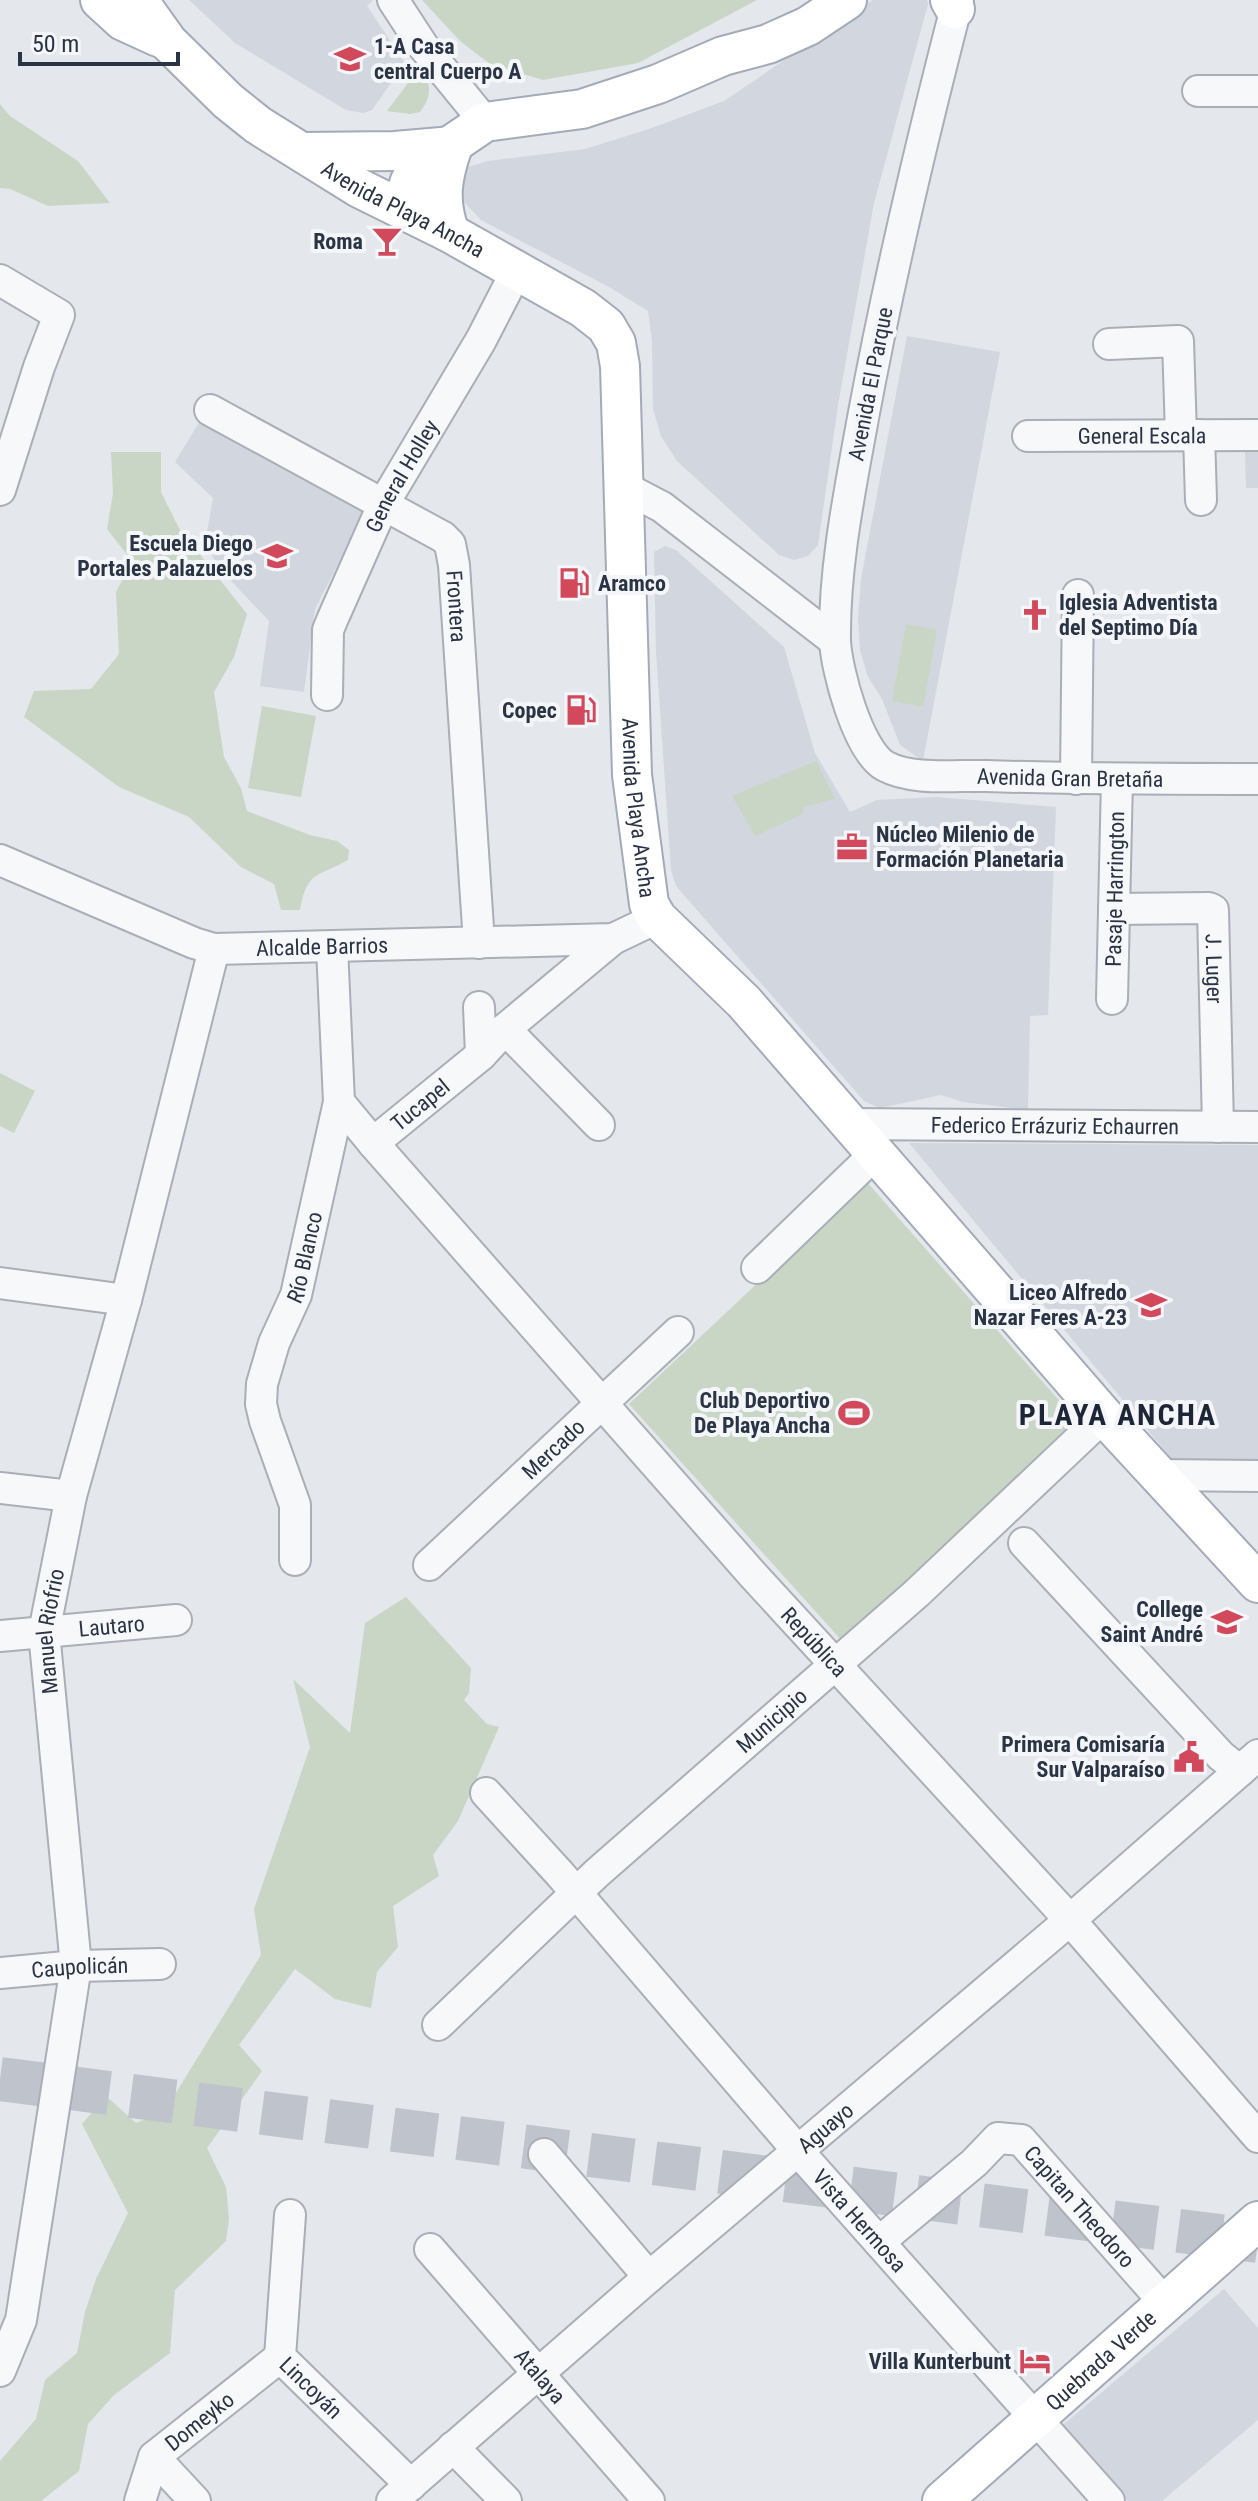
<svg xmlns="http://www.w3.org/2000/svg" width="1258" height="2501" font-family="'Roboto Condensed',sans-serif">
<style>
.built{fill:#d2d6de}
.green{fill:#c9d6c5}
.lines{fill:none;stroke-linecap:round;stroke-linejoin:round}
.highway-tunnel{stroke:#bfc3cb;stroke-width:44;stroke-dasharray:44 22;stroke-linecap:butt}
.minor-casing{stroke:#a9aeb7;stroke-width:34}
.major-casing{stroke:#a3abb8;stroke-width:42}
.minor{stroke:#f7f8fa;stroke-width:30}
.major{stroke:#fff;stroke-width:38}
.labels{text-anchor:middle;stroke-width:8;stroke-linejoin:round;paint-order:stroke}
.poi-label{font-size:22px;font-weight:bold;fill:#2b3445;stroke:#f4f6f9;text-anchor:end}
.street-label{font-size:22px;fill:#2b3445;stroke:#f4f6f9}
.district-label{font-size:30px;font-weight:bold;letter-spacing:2px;fill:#1d2536;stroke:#f4f6f9}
</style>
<rect width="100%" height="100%" fill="#e4e7ec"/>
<path class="built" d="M189,0H373L367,6L405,63L372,110L363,113L346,110L235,43Z
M873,0H927L928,4L874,203L838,405L818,545L808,556L794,560L779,555L677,461L661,436L653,409L652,341L648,311L609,287L481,220L464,202L460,181L468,167L488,161L585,149L649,129L724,101Z
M907,336L1000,352L923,761L900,745L882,699L868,677L860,650L858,619L861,579Z
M203,416L368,506L315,609L304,692L260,686L269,621L219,568L205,543L213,498L175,462Z
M1245,449H1258V488H1246Z
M665,546L676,550L784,647L815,753L850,812L877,800L936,797L1056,807L1048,1015L1030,1016L1028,1110L963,1102L941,1095L880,1108L864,1101L676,886L671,870L656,652L654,552Z
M909,1143L1258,1145V1466L1176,1464Z
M1224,2289L1258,2328V2420L1162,2501H1128L1063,2425Z"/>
<path class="green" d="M422,0H757L638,63L543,80L490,64L460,41Z
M420,67C431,82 433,96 420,112L410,114L387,111Z
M0,104L10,116L78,161L110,203L48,206L10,189L0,188Z
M111,452H161V492L179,528L247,614L234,657L214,692L224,757L241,788L247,811L310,835L337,841L349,850L348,860C316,878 308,870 300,910H281L274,884L241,867L189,817L119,787L24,717L34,691L91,689L119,654L116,592L132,561L107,529L113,493Z
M906,624L937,630L923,707L892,701Z
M262,706L316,716L301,797L248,788Z
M816,761L835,799L803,807V814L755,836L732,796Z
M0,1073L35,1091L14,1133L0,1126Z
M866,1181L1078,1422L843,1642L629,1404Z
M406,1597L471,1668L469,1693L464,1700L487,1724L499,1727L458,1821L433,1855L439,1876L393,1906L398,1947L377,1972L371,2008L335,1999L295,1969L239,2045L262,2071L207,2148L226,2187L229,2219L226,2241L175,2290L170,2353L114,2395L88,2424L79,2471L41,2501H0V2461L36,2419L45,2380L77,2353L85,2312L96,2279L128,2213L82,2124L106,2096L136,2123L164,2112L261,1955L254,1909L310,1747L293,1679L350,1733L365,1623Z"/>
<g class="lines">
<path class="highway-tunnel" d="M0,2079L1258,2241"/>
<defs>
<g id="minor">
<path d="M393,0L423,46L485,122"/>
<path id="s1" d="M958,0C922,139 889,278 863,418C850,490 834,566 835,640C836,669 858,751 885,766C913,781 955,775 986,776C1077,779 1167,779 1258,779"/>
<path d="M1198,91H1258"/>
<path d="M0,280L59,315L39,367L0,490"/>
<path d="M1109,344L1178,341L1181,435"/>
<path id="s2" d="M210,410L443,537L450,544L454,565L479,943"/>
<path d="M1199,435L1201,500"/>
<path id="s3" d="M1028,436L1258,435"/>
<path d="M622,486L662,507L835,641"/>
<path id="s4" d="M327,695L328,630L333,618L384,503L481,340L516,272"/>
<path d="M1076,779L1078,595"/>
<path id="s5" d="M0,860L194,943L214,949L613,939L657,918"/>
<path id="s6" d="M1114,909L1209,908L1213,910L1218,1127"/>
<path id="s7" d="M1112,999L1117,779"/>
<path d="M479,1007L481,1055"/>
<path d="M505,1029L599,1125"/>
<path id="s8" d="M339,1102L373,1143L481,1055L505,1029L613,939"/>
<path id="s9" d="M851,1124L1258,1127"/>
<path id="s10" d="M373,1143L753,1575L1070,1920L1258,2137"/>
<path d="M757,1268L875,1154"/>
<path d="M0,1283L126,1300"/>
<path d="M1158,1475L1258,1476"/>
<path d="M0,1488L71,1496"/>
<path d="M1024,1543L1221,1756L1240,1771"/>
<path id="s11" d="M295,1560V1505L265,1421L261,1404L262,1384L274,1343L296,1295L339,1102L332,947"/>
<path id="s12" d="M429,1565L678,1332"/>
<path id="s13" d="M0,1636L176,1620"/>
<path id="s14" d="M486,1793L560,1874L798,2151L1109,2501"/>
<path id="s15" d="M0,1973L76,1966L160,1964"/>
<path id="s16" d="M438,2025L597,1873L917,1593L1104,1416"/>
<path d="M544,2154L649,2277"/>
<path id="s17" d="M290,2215L280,2357L411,2485"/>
<path id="s18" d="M879,2242L974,2163L998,2138L1021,2140L1165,2303"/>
<path id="s19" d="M430,2249L649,2501"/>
<path id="s20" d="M0,2371L21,2320L76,1966L44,1632L71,1496L126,1300L214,949"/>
<path d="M453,2447L506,2501"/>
<path d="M154,2457L195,2501"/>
<path id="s21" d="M140,2501L154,2457L280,2357"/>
<path id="s22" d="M392,2501L649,2277L1070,1920L1258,1755"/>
</g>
<g id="major">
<path d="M100,0L123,21L158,37"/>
<path id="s23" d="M138,0L168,42L228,101L258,125L359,188L450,233L583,308L606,326L616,343L620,366L632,775L649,904L657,918L744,1002L1104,1416L1258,1583"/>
<path d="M950,0L955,9"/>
<path d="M304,152L395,151L453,146"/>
<path d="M401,208L410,181L429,160L485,122L582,109L658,84L723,56L768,44L808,26L847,0"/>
<path d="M450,233C438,201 442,177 453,146"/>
<path id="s24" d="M942,2501L1258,2221"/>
</g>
</defs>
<use href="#minor" class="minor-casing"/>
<use href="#major" class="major-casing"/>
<use href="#minor" class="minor"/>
<use href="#major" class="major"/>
</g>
<defs>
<symbol id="university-bare" viewBox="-9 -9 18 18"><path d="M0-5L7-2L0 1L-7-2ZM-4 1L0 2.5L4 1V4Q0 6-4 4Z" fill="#d1495b" stroke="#f4f6f9" stroke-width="2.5" paint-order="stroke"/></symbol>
<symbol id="bar-bare" viewBox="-9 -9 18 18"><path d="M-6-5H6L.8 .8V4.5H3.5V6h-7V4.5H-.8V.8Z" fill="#d1495b" stroke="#f4f6f9" stroke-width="2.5" paint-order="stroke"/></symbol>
<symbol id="school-bare" viewBox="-9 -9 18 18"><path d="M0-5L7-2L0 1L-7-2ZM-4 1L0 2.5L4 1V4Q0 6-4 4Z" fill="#d1495b" stroke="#f4f6f9" stroke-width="2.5" paint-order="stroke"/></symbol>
<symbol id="fuel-bare" viewBox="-9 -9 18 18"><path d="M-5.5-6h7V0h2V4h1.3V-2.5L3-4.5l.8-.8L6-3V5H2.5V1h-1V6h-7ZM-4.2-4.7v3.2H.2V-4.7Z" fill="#d1495b" stroke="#f4f6f9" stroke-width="2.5" paint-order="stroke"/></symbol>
<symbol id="church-bare" viewBox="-9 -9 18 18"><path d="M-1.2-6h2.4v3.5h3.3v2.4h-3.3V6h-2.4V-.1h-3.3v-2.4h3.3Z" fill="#d1495b" stroke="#f4f6f9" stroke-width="2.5" paint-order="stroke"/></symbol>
<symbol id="office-bare" viewBox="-9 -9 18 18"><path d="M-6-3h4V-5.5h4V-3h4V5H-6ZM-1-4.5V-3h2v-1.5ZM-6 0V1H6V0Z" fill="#d1495b" stroke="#f4f6f9" stroke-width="2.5" paint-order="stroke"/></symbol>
<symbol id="stadium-bare" viewBox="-9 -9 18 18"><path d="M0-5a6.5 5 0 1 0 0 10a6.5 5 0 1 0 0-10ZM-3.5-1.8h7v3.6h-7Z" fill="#d1495b" stroke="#f4f6f9" stroke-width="2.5" paint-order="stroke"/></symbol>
<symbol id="civic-bare" viewBox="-9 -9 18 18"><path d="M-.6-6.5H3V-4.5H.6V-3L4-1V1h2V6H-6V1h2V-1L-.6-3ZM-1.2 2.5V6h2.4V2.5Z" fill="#d1495b" stroke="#f4f6f9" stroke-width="2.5" paint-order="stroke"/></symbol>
<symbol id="hotel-bare" viewBox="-9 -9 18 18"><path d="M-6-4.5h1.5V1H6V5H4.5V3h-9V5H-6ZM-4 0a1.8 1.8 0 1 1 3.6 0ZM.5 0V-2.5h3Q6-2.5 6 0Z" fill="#d1495b" stroke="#f4f6f9" stroke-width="2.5" paint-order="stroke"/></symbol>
</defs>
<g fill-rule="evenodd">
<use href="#university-bare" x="328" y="37" width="44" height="44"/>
<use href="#bar-bare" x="365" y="219" width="44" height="44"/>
<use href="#school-bare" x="255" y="534" width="44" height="44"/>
<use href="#fuel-bare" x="552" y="561" width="44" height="44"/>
<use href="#church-bare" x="1013" y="593" width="44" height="44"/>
<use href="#fuel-bare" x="559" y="688" width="44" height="44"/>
<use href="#office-bare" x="830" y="825" width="44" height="44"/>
<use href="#school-bare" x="1129" y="1283" width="44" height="44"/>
<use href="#stadium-bare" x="832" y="1391" width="44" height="44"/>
<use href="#school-bare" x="1205" y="1600" width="44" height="44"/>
<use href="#civic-bare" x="1167" y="1735" width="44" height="44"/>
<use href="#hotel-bare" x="1013" y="2339" width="44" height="44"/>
</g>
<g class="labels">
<g class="poi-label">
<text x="374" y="54" text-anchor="start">1-A Casa<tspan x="374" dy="25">central Cuerpo A</tspan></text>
<text x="363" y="249">Roma</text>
<text x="253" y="551">Escuela Diego<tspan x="253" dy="25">Portales Palazuelos</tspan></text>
<text x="598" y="591" text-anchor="start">Aramco</text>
<text x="1059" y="610" text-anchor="start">Iglesia Adventista<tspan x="1059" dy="25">del Septimo Día</tspan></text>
<text x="557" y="718">Copec</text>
<text x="876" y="842" text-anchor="start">Núcleo Milenio de<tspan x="876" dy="25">Formación Planetaria</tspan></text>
<text x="1127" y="1300">Liceo Alfredo<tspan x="1127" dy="25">Nazar Feres A-23</tspan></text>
<text x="830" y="1408">Club Deportivo<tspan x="830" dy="25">De Playa Ancha</tspan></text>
<text x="1203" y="1617">College<tspan x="1203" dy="25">Saint André</tspan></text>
<text x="1165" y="1752">Primera Comisaría<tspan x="1165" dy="25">Sur Valparaíso</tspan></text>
<text x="1011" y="2369">Villa Kunterbunt</text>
</g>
<g class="street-label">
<text dy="8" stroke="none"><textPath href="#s23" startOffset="342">Avenida Playa Ancha</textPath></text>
<text transform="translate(870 384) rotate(-79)" y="8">Avenida El Parque</text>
<text dy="8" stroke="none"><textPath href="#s3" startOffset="114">General Escala</textPath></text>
<text dy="8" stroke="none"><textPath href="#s4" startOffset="236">General Holley</textPath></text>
<text dy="8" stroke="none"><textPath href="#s2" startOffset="338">Frontera</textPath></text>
<text dy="8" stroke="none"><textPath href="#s1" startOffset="978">Avenida Gran Bretaña</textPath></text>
<text dy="8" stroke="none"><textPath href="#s23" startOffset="1062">Avenida Playa Ancha</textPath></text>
<text dy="8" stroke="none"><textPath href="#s7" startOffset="110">Pasaje Harrington</textPath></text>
<text dy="8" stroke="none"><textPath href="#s5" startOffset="340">Alcalde Barrios</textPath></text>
<text dy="8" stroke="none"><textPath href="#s6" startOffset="158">J. Luger</textPath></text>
<text dy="8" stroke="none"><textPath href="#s8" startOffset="114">Tucapel</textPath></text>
<text dy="8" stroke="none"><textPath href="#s9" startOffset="204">Federico Errázuriz Echaurren</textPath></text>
<text dy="8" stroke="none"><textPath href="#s11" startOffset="316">Río Blanco</textPath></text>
<text dy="8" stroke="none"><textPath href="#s12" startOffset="170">Mercado</textPath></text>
<text dy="8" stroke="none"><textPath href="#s13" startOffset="112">Lautaro</textPath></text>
<text dy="8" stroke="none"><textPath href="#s20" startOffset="750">Manuel Riofrio</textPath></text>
<text dy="8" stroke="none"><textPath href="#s10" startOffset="666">República</textPath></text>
<text dy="8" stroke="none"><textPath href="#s16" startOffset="452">Municipio</textPath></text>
<text dy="8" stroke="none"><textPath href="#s15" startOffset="80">Caupolicán</textPath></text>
<text dy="8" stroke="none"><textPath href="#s22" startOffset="572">Aguayo</textPath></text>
<text dy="8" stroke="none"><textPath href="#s18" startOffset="270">Capitan Theodoro</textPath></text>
<text dy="8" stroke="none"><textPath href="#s14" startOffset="568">Vista Hermosa</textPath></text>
<text dy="8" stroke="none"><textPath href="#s24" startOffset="212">Quebrada Verde</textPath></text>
<text dy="8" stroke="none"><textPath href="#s19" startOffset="168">Atalaya</textPath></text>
<text dy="8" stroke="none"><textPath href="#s17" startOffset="186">Lincoyán</textPath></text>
<text dy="8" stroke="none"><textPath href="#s21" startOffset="104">Domeyko</textPath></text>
</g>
<g class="district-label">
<text x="1118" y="1425">PLAYA ANCHA</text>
</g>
</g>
<path d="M20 52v12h158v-12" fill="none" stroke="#2b3445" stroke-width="4"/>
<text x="32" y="52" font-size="24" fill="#2b3445" stroke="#f4f6f9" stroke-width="6" paint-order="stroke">50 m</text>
</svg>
